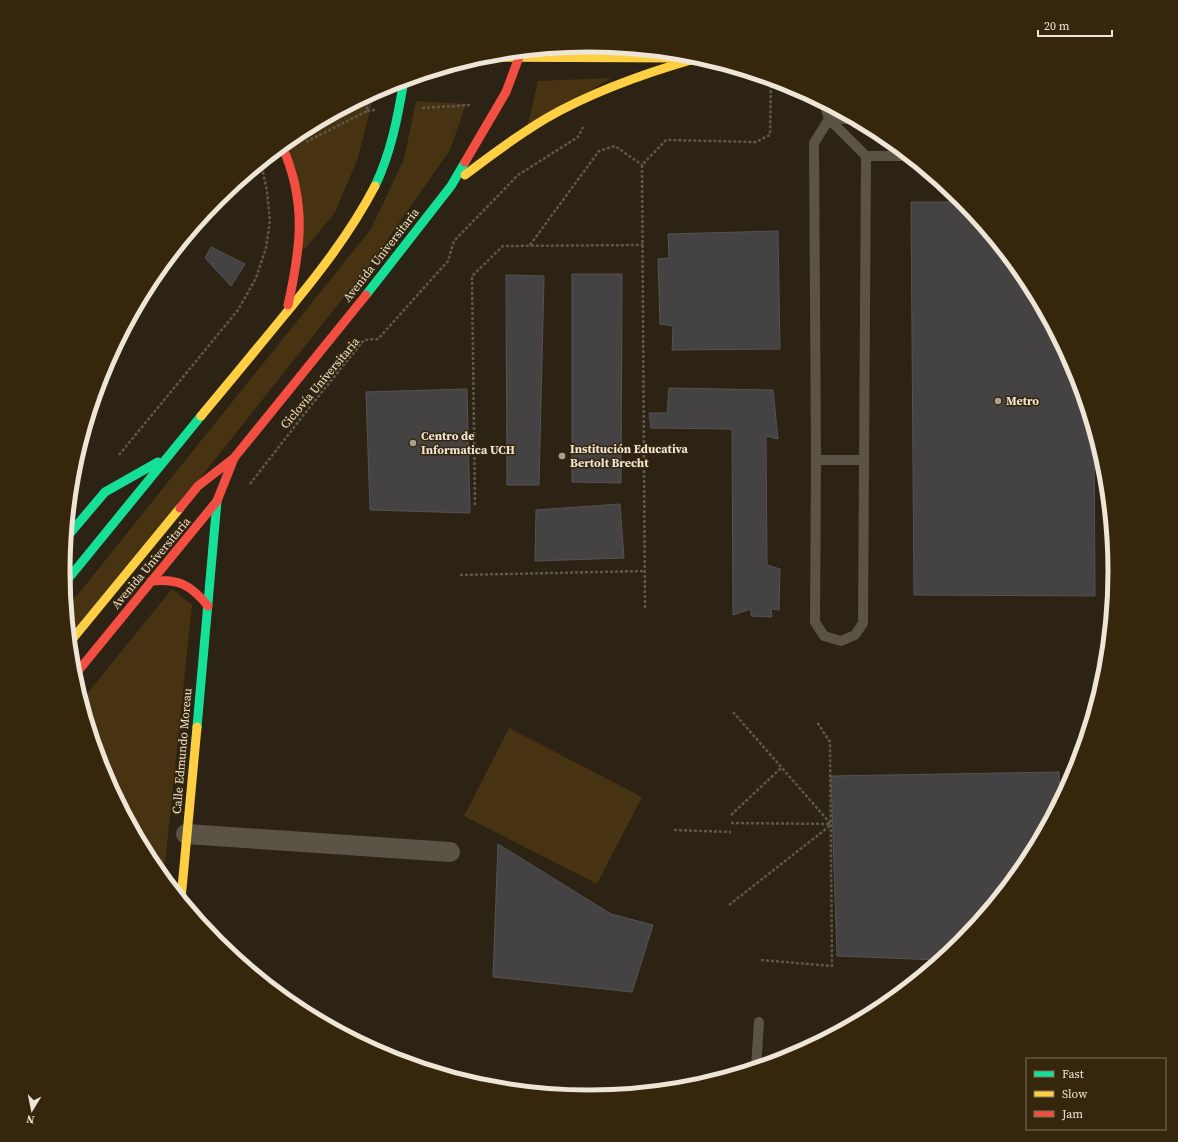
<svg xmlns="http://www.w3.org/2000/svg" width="1178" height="1142" font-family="'Source Serif 4',serif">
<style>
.green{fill:#473312}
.building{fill:#454244;stroke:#555352}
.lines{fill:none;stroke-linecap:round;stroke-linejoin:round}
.path{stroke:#5e584c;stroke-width:2.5;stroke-dasharray:3 2;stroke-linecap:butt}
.lane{stroke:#5b5345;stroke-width:10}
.street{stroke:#5b5345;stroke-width:20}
.fast{stroke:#16e098;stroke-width:9}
.slow{stroke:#ffcf43;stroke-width:9}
.jam{stroke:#f24e42;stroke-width:9}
.poi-dot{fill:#aba192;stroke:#35260c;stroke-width:1.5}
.labels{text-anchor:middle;stroke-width:3;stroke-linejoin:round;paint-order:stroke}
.street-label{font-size:12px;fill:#efe5d6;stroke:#35260c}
.poi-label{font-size:12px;font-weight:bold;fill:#efe5d6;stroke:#35260c;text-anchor:start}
.rim{fill:none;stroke:#efe5d6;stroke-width:5}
</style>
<rect width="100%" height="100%" fill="#2c2315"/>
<path class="green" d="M611,78L527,129L538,81Z
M375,92L357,161L334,214L303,251L288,141L297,134Z
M416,101L466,104L450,150L371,263L70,642L67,608L371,229L404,159Z
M172,589L192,605L165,864L151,863L103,772L81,701Z
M509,728L642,797L597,884L464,816Z"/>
<path class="building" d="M911,202H963L1026,279L1075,370L1094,432L1095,596L914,595Z
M778,231L780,349L672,350L673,326L660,324L658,259L669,258L668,234Z
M211,247L245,264L231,286L205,258Z
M572,274H622L621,483L572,482Z
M506,275L544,276L539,485H507Z
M669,388L773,390L778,439L766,436L767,565L780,569L779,610L771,609L772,617L751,616V609L733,615L732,429L651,428L649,413H667Z
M467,389L470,513L370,510L366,392Z
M620,504L624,558L535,561L536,510Z
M1059,772L1060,800L1026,863L961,943L940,960L837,956L831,776Z
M498,844L611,914L653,925L632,992L493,977Z"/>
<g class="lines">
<path class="path" d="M422,108L471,105
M367,111L375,110
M306,142L367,111L368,95
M530,245L599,151L615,146L642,165
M119,455L238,310L256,278L266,248L270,221L267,191L261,163
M250,484L309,408L364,340L378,339L448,261L454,241L518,175L578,137L583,127
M475,505L472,276L503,246L643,245
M460,575L645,571
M645,608L642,165L666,140L756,142L770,135L771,79
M733,712L831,824
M731,815L781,768
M731,823L831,824
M674,830L731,832
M151,862L160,863
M729,905L831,825
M761,960L832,966L830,742L817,722"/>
<path class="lane" d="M824,103L829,119L866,156L863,623L855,635L841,641L824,636L815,622L816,460L814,143L829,119L832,107
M829,119H854
M866,156H908
M816,460H864
M756,1067L759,1022"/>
<path class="street" d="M186,834L450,852"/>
<path class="fast" d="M375,186C391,153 398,116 404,80
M366,295L451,186L465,162
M66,538L105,492L158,462
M64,584L201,416
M197,727L217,501"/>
<path class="slow" d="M481,57L689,58
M465,175C491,155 517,136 545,119C593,91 645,73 698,58
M201,416C228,384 255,351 282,318C316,277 350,234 375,186
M70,642L180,508
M181,899L197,727"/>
<path class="jam" d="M282,146C307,202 301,247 288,305
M465,162L506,92L521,52
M180,508L198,486L234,458L366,295
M151,581C178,578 191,585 208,606
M74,676L217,501L234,458"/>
</g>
<g class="poi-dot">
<circle cx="998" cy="401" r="4"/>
<circle cx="413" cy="443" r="4"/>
<circle cx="562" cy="456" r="4"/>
</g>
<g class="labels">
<g class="street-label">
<text transform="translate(381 255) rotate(-52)" y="4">Avenida Universitaria</text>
<text transform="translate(320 383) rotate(-50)" y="4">Ciclovía Universitaria</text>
<text transform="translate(151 563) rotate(-50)" y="4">Avenida Universitaria</text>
<text transform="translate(182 751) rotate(-85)" y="4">Calle Edmundo Moreau</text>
</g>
<g class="poi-label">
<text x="1006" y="405">Metro</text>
<text x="421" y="440">Centro de<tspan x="421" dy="14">Informatica UCH</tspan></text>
<text x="570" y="453">Institución Educativa<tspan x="570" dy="14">Bertolt Brecht</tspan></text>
</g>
</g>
<path d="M0 0H1178V1142H0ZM70 571a519 519 0 1 1 1038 0a519 519 0 1 1-1038 0Z" fill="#35260c" fill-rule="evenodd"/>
<path class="rim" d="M70 571a519 519 0 1 1 1038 0a519 519 0 1 1-1038 0Z"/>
<rect x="1026" y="1058" width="140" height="72" fill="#35260c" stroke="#7f725d"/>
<rect x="1034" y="1071" width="20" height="6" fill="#16e098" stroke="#7f725d"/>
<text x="1062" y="1078" font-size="12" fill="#efe5d6">Fast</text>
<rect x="1034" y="1091" width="20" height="6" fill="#ffcf43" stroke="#7f725d"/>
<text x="1062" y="1098" font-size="12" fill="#efe5d6">Slow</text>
<rect x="1034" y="1111" width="20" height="6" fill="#f24e42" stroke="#7f725d"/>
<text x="1062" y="1118" font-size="12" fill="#efe5d6">Jam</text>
<g transform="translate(32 1110) rotate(190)" stroke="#35260c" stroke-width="3" paint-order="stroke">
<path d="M0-3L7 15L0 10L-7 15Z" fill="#efe5d6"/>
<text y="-6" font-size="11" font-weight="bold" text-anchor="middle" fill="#efe5d6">N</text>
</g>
<path d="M1038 30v6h74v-6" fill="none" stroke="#efe5d6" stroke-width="2"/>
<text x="1044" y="30" font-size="12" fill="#efe5d6" stroke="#35260c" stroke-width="3" paint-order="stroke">20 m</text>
</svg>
